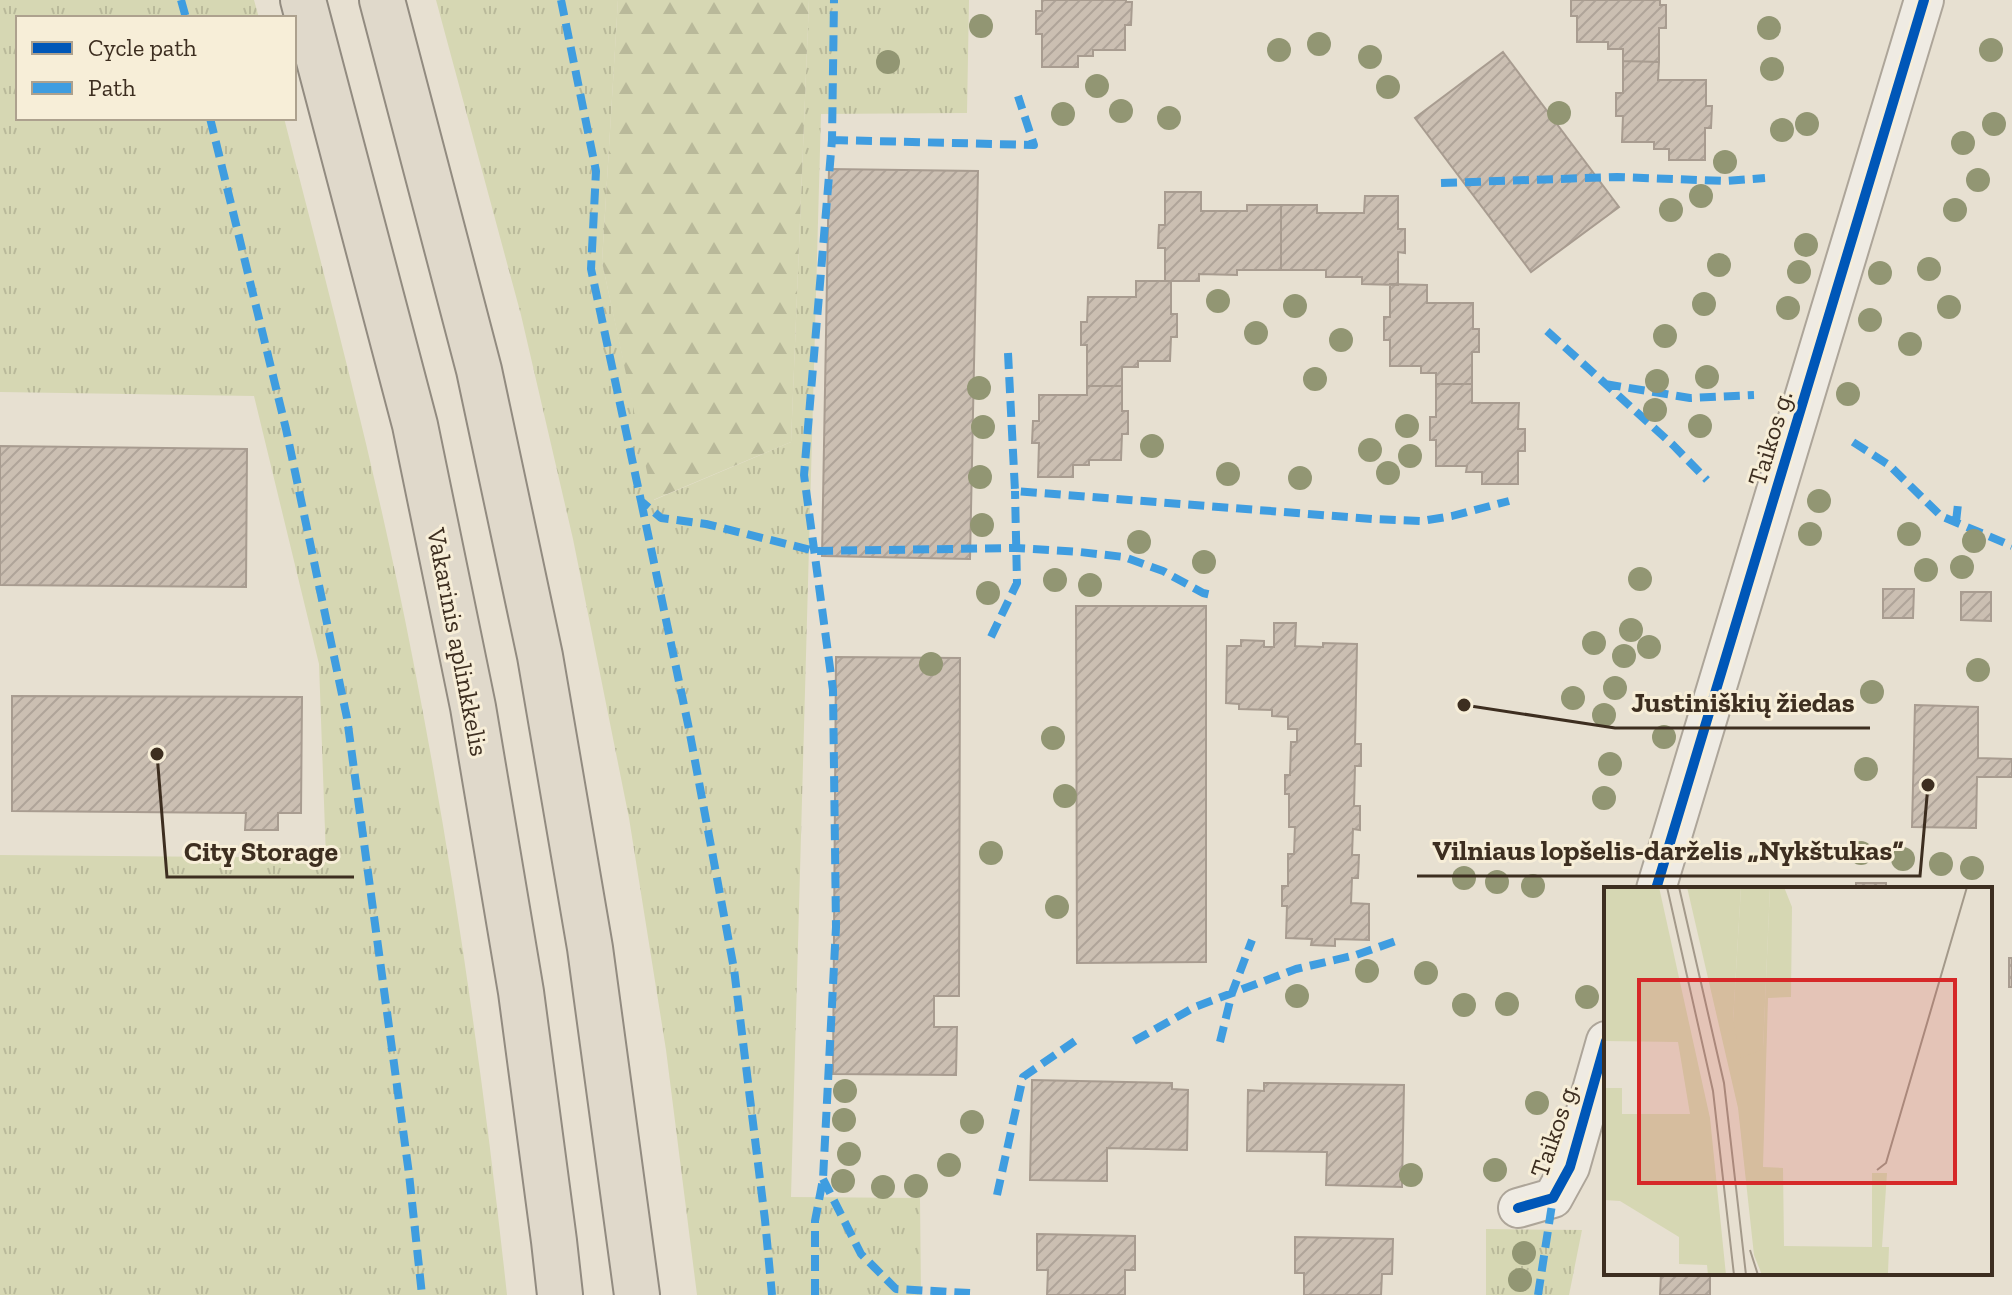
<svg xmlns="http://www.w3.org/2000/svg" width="2012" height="1295" font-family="'Zilla Slab',serif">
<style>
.grass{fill:url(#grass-tufts)}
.forest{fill:url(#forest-firs)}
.building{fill:url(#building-hatch);stroke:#a89c90;stroke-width:2}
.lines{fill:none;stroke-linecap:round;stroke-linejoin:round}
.minor-casing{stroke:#ada599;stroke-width:42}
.trunk-casing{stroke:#928b80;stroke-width:48}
.minor{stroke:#efebe3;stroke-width:38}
.trunk{stroke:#e0d9cb;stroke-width:44}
.quiet{stroke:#3f9de0;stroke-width:8;stroke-dasharray:16 8;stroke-linecap:butt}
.cycleway-casing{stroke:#f7eed8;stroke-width:15}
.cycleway{stroke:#0057b8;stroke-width:10}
.tree{fill:#929673}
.labels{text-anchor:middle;stroke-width:6;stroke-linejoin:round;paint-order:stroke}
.street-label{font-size:26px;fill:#3d2e20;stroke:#f7eed8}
.inset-road{fill:none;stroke:#a3998a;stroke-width:2}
.view{fill:#d62828;fill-opacity:0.15;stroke:#d62828;stroke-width:4}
.inset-edge{fill:none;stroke:#3d2e20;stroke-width:4}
.leader{fill:none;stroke:#3d2e20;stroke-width:3}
.callout-dot{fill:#3d2e20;stroke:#f7eed8;stroke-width:3}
.callout-label{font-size:28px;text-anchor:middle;font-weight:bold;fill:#3d2e20;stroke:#f7eed8;stroke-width:6;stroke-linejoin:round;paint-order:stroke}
</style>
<defs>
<pattern id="grass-tufts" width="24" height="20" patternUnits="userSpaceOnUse" patternTransform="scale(2)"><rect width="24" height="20" fill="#d6d7b3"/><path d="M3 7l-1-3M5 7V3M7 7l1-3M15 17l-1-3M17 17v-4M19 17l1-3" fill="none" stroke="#b9b99a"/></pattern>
<pattern id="forest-firs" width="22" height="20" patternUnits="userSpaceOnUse" patternTransform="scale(2)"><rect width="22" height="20" fill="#d6d7b3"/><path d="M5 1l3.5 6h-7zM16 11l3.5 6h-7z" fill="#b9b99a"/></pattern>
<pattern id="building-hatch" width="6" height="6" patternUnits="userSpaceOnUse" patternTransform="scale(2)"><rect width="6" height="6" fill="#cbbfb2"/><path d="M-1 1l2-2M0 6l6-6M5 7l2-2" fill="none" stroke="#afa499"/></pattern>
</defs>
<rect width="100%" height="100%" fill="#e7e0d1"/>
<path class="grass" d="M0,0H254L259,18H18V118H284C330,298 378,478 413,660C454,870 484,1082 507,1295H0V855L326,858L319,664L254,396L0,392Z
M436,0H618L602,262L654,500L791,442L809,0H969L967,113L821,114L791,1197L920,1198L921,1295H697L666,1050L629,818L573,539L521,315Z
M1486,1229L1582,1230L1569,1295H1486Z"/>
<path class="forest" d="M618,0H809L791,442L653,500L602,262Z"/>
<path class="building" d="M1042,0H1126V2H1132L1131,25H1125V50H1093V56H1078V67H1042V34H1036V11H1042Z
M1571,0H1660V5H1666V28H1659V62L1623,61V49H1608V42H1577V16H1571Z
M1503,52L1619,207L1531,272L1415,118Z
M1623,61L1659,62L1658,80H1706V106H1712L1711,128H1705V160H1669V149H1654V142H1622L1623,116H1616V93H1623Z
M829,169L978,171L970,559L822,556Z
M1165,192H1201V211H1247V205H1281V270H1237V275L1199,274V281H1165V248H1158L1159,225H1165Z
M1365,196H1398V229H1405V253L1398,252V285L1362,284V277H1326V270H1281V205H1317V213H1364Z
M1136,281H1171V314H1177V337H1171L1170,361H1138V367H1122V386H1087V345H1081V322H1087L1088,297H1136Z
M1390,284L1427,285V303H1473V329H1479V352H1472V384H1436V373H1421V366H1390V340H1384V317H1390Z
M1436,384H1472V403H1519L1518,429H1525V451H1518V484H1482V472H1466L1467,466H1436V440H1430V417H1436Z
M1087,386H1122V411H1128V434H1122L1121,460H1089V465H1073V477H1038L1039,443H1032L1033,421H1039V395H1087Z
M0,446L247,449L246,587L0,585Z
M1883,589H1914L1913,618H1883Z
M1961,592H1991V621L1961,620Z
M1076,606H1206V962L1077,963Z
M1274,623H1296L1295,646L1323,647V643L1357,644L1355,744H1361V766H1355L1354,806H1360V830L1353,829L1352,855H1359L1358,878H1352L1351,903L1369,904V940L1335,939V946L1311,945L1312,939L1286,938L1287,906H1282V886H1288V854H1294L1295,827H1289V794H1285V775H1290L1291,742H1297V729H1288V717L1272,716V710L1239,709V704L1226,703L1227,646H1241V640L1264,641V647H1274Z
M836,657L960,658L959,996H934V1027H957L956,1075L833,1074Z
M12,696L302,697L301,813H278V830H245L246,813L12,811Z
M1915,705L1978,707V758L2012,759V777H1977L1976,828L1912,827Z
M1856,883H1886V889H1856Z
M2009,958H2012V987H2009Z
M1032,1080L1172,1083V1089L1188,1090L1187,1150L1107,1148V1181L1030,1180Z
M1264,1083L1404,1085L1402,1187L1326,1185L1327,1152L1247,1151L1248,1090L1264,1091Z
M1037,1234L1135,1236V1270H1125V1295H1047L1048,1270H1037Z
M1295,1237L1393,1239L1392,1274H1382L1381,1295H1304V1273H1295Z
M1661,1273H1710V1295H1660Z"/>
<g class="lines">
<defs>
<path id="minor" d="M1656,889L1924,0
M1518,1208L1553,1198L1570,1167L1606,1041"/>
<path id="trunk" d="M303,0L415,425L473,707L521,992L554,1241L560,1295
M382,0L479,370L540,656L590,948L637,1295"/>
</defs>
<use href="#minor" class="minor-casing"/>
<use href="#trunk" class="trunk-casing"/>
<use href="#minor" class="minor"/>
<use href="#trunk" class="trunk"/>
<path class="quiet" d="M181,0L186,18
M561,0L596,171L591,269L641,501L661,518L706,524L815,551L1016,548L1080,552L1124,557L1163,571L1203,593L1216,596
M210,118L286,429L347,718L409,1174L422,1295
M832,140L1034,145L1018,96
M1441,183L1617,177L1726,181L1765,178
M1547,331L1673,445L1707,480
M1008,353L1015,491L1373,519L1422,521L1452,516L1509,501
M1605,384L1690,398L1754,395
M1853,442L1889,465L1941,516L2012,546
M641,501L689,729L734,969L765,1220L772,1295
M1956,522L1958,504
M991,637L1017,583L1015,491
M1134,1041L1195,1007L1296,969L1356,955L1396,941
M1220,1042L1232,993L1252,940
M823,1179L861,1254L896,1289L970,1293
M997,1195L1023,1077L1075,1041
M815,1295V1221L823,1179L836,927L833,690L804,475L832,140L834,0
M1538,1295L1553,1198"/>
<defs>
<path id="cycleway" d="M1656,889L1924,0
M1518,1208L1553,1198L1570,1167L1606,1041"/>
</defs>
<use href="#cycleway" class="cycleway-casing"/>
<use href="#cycleway" class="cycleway"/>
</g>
<g class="tree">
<circle cx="981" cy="26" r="12"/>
<circle cx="1769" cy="28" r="12"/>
<circle cx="1319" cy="44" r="12"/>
<circle cx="1279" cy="50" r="12"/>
<circle cx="1991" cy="50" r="12"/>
<circle cx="1370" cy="57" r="12"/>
<circle cx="888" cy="62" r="12"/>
<circle cx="1772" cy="69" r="12"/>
<circle cx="1097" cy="86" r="12"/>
<circle cx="1388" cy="87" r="12"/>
<circle cx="1121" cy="111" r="12"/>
<circle cx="1559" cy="113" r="12"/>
<circle cx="1063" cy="114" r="12"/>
<circle cx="1169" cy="118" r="12"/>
<circle cx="1807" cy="124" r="12"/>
<circle cx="1994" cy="124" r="12"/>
<circle cx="1782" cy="130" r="12"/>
<circle cx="1963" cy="143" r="12"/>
<circle cx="1725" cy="162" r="12"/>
<circle cx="1978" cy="180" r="12"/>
<circle cx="1701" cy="196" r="12"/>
<circle cx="1671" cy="210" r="12"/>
<circle cx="1955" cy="210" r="12"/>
<circle cx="1806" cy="245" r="12"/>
<circle cx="1719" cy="265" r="12"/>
<circle cx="1929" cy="269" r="12"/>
<circle cx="1799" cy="272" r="12"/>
<circle cx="1880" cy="273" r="12"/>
<circle cx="1218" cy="301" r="12"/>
<circle cx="1704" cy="304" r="12"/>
<circle cx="1295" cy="306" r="12"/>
<circle cx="1949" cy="307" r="12"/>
<circle cx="1788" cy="308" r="12"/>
<circle cx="1870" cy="320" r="12"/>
<circle cx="1256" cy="333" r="12"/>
<circle cx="1665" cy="336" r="12"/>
<circle cx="1341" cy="340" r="12"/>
<circle cx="1910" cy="344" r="12"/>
<circle cx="1707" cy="377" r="12"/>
<circle cx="1315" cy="379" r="12"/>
<circle cx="1657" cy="381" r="12"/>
<circle cx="979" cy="388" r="12"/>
<circle cx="1848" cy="394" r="12"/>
<circle cx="1655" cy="410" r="12"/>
<circle cx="1407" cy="426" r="12"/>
<circle cx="1700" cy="426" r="12"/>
<circle cx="983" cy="427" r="12"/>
<circle cx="1152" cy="446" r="12"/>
<circle cx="1370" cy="450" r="12"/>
<circle cx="1410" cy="456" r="12"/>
<circle cx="1388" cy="473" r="12"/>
<circle cx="1228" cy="474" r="12"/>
<circle cx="980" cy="477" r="12"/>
<circle cx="1300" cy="478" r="12"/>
<circle cx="1819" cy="501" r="12"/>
<circle cx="982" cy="525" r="12"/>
<circle cx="1810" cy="534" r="12"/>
<circle cx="1909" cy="534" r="12"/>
<circle cx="1974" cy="541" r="12"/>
<circle cx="1139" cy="542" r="12"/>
<circle cx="1204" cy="562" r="12"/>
<circle cx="1962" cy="567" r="12"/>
<circle cx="1926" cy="570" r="12"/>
<circle cx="1640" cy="579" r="12"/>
<circle cx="1055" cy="580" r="12"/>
<circle cx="1090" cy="585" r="12"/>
<circle cx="988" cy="593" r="12"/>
<circle cx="1631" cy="630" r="12"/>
<circle cx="1594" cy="643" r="12"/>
<circle cx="1649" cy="647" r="12"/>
<circle cx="1624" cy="656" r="12"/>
<circle cx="931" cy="664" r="12"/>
<circle cx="1978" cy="670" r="12"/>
<circle cx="1615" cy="688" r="12"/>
<circle cx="1872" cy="692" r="12"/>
<circle cx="1573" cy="698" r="12"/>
<circle cx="1604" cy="715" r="12"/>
<circle cx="1664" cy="737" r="12"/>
<circle cx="1053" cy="738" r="12"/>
<circle cx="1610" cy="764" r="12"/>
<circle cx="1866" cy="769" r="12"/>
<circle cx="1065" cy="796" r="12"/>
<circle cx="1604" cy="798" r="12"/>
<circle cx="991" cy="853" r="12"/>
<circle cx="1861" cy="853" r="12"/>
<circle cx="1903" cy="859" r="12"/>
<circle cx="1941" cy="864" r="12"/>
<circle cx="1972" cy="868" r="12"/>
<circle cx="1464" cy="878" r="12"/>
<circle cx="1497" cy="882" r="12"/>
<circle cx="1533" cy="886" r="12"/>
<circle cx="1057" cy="907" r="12"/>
<circle cx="1367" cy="971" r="12"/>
<circle cx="1426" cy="973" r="12"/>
<circle cx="1297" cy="996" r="12"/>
<circle cx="1587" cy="997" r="12"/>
<circle cx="1507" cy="1004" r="12"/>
<circle cx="1464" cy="1005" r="12"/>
<circle cx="845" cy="1091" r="12"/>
<circle cx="1537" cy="1103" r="12"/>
<circle cx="844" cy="1120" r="12"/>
<circle cx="972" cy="1122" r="12"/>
<circle cx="849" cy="1154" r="12"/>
<circle cx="949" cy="1165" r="12"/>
<circle cx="1495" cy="1170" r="12"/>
<circle cx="1411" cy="1175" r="12"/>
<circle cx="843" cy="1181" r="12"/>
<circle cx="916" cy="1186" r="12"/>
<circle cx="883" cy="1187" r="12"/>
<circle cx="1524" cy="1253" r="12"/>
<circle cx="1520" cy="1280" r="12"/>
</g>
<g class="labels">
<g class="street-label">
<text transform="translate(1770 438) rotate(-73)" y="9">Taikos g.</text>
<text transform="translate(458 642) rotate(79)" y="9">Vakarinis aplinkkelis</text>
<text transform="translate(1554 1130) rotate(-71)" y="9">Taikos g.</text>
</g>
</g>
<g transform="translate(1604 887)">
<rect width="388" height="388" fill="#e7e0d1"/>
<path d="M0,0H55L106,231L122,388H104L103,378L75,377V350L16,314L0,313V201H18V227H86L74,155L0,154ZM83,0H137L129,134L159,162L166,0H180L188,20L187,110L164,111L159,280L179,281L180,359L268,360V286H283L278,360H285L284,386L388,388H158L150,368L134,221Z" fill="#d6d7b3"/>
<path d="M137,0H166L159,162L137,171L129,134Z" fill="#d6d7b3"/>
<path class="inset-road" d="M63,0L109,204L130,388M75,0L120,196L142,388M273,283L282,276L363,0M146,363L154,388"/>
<path class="view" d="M35,93H351V296H35Z"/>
<rect width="388" height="388" class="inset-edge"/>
</g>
<path class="leader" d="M1464 705L1615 728H1870M1928 785L1920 876H1417M157 754L167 877H354"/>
<g class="callout-dot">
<circle cx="1464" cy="705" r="8"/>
<circle cx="1928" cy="785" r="8"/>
<circle cx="157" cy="754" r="8"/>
</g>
<g class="callout-label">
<text x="1743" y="712">Justiniškių žiedas</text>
<text x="1668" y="860">Vilniaus lopšelis-darželis „Nykštukas“</text>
<text x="261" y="861">City Storage</text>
</g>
<rect x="16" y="16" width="280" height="104" fill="#f7eed8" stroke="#ada18e" stroke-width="2"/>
<rect x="32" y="42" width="40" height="12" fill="#0057b8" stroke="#ada18e" stroke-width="2"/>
<text x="88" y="56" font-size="24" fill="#3d2e20">Cycle path</text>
<rect x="32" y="82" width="40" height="12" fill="#3f9de0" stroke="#ada18e" stroke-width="2"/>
<text x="88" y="96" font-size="24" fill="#3d2e20">Path</text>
</svg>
